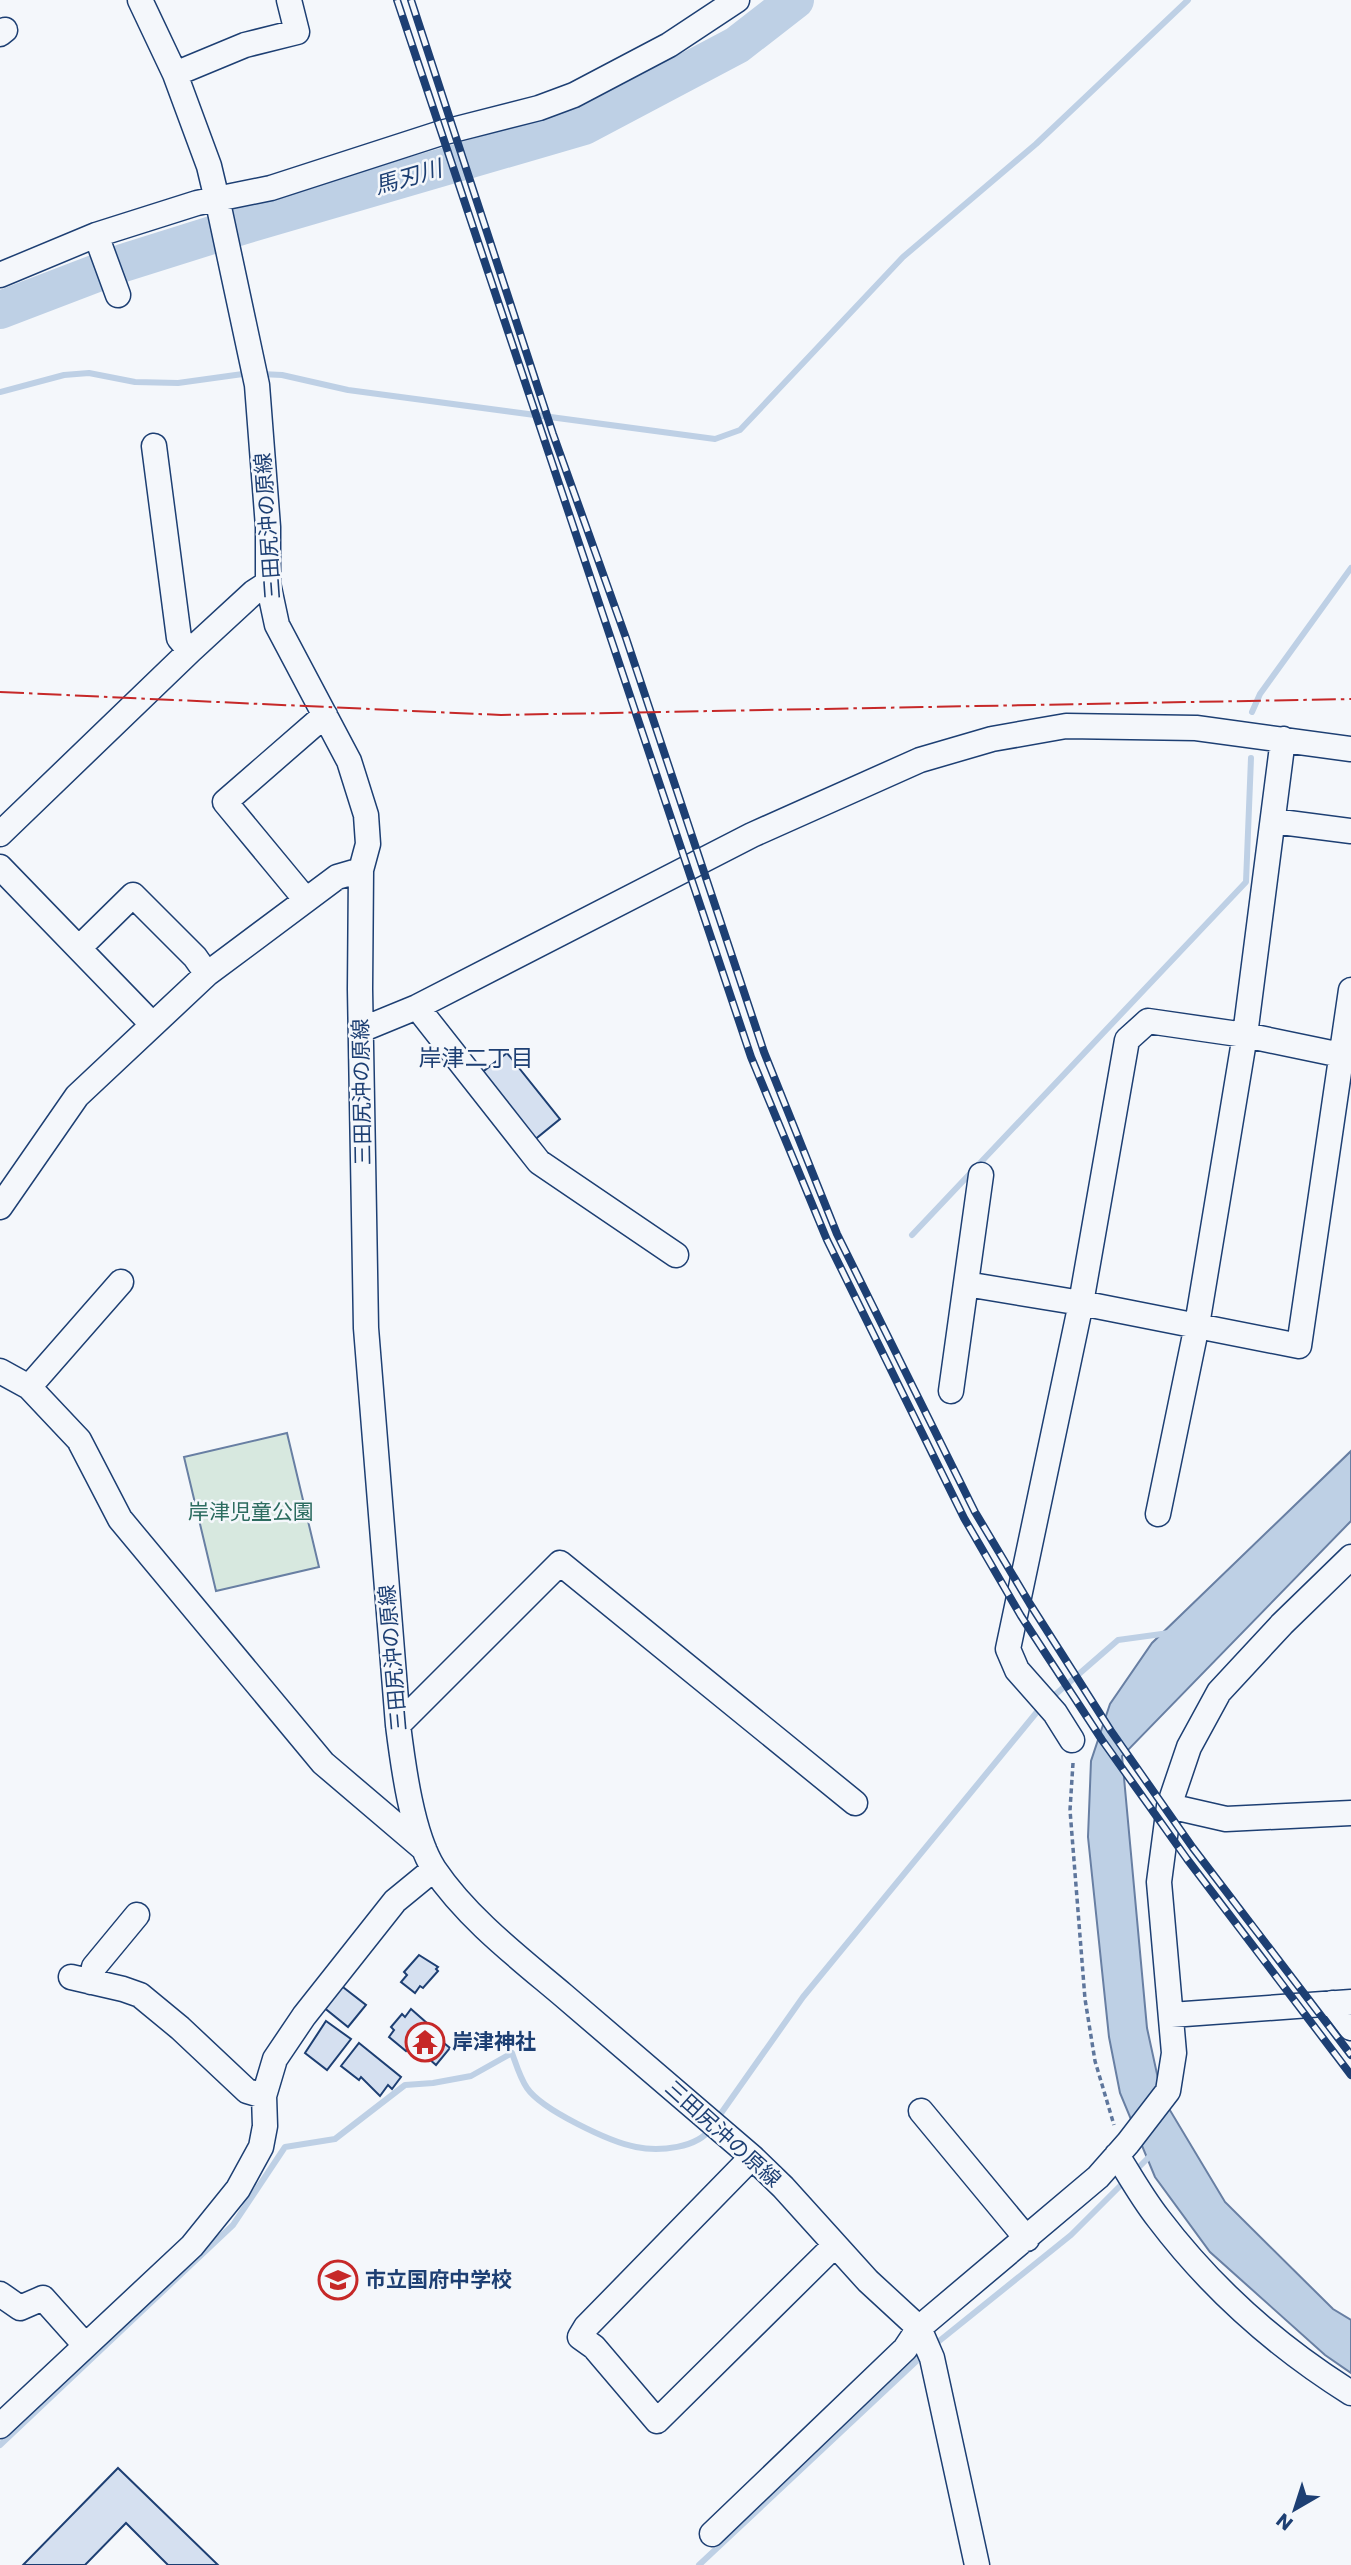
<svg xmlns="http://www.w3.org/2000/svg" width="1351" height="2565" font-family="Poppins,'Noto Sans JP',sans-serif">
<style>
.green{fill:#d7e8df;stroke:#687fa3;stroke-width:2}
.water{fill:#bed0e5;stroke:#687fa3;stroke-width:2}
.lines{fill:none;stroke-linecap:round;stroke-linejoin:round}
.stream{stroke:#bed0e5;stroke-width:6}
.river{stroke:#bed0e5;stroke-width:38}
.building{fill:#d5e0f0;stroke:#1d3f73;stroke-width:2}
.minor-casing{stroke:#1d3f73;stroke-width:27}
.path{stroke:#5e769c;stroke-width:3.5;stroke-dasharray:5 3.5;stroke-linecap:butt}
.minor{stroke:#f4f7fb;stroke-width:24}
.rail-casing{stroke:#1d3f73;stroke-width:8}
.rail{stroke:#f4f7fb;stroke-width:5;stroke-dasharray:16;stroke-linecap:butt}
.power{stroke:#c62828;stroke-width:2;stroke-dasharray:24 5 3.5 5;stroke-linecap:butt}
.labels{text-anchor:middle;stroke-width:5;stroke-linejoin:round;paint-order:stroke}
.street-label{font-size:21px;fill:#1d3f73;stroke:#f4f7fb}
.park-label{font-size:21px;fill:#2c6c60;stroke:#f4f7fb}
.poi-label{font-size:21px;font-weight:bold;fill:#1d3f73;stroke:#f4f7fb;text-anchor:start}
.water-label{font-size:23px;font-style:italic;fill:#1d3f73;stroke:#f4f7fb}
.neighbourhood-label{font-size:23px;fill:#1d3f73;stroke:#f4f7fb}
</style>
<rect width="100%" height="100%" fill="#f4f7fb"/>
<path class="green" d="M287,1433L319,1567L216,1591L184,1457Z"/>
<path class="water" d="M772,0H809L737,45Z
M1351,1451V1521L1122,1756L1147,2028L1162,2097L1225,2202L1333,2309L1351,2320V2373L1325,2355L1210,2252L1155,2177L1120,2093L1109,2037L1088,1837L1091,1761L1110,1704L1152,1643Z"/>
<g class="lines">
<path class="stream" d="M261,374L282,375L348,390L715,439L740,430L903,257L1036,144L1188,0
M0,392L64,375L89,373L135,382L178,383L250,373
M1252,712L1260,694L1351,568
M912,1235L1246,882L1251,758
M1049,1700L1118,1640L1169,1633
M717,2119L803,1997L1041,1707
M1134,2172L1153,2153
M933,2346L1071,2235L1126,2180
M0,2445L233,2225L285,2147L335,2139L405,2085L433,2083L471,2076L512,2053C516,2064 520,2078 527,2088C542,2110 610,2142 636,2147C659,2152 698,2148 711,2128
M699,2565L925,2353"/>
<path class="river" d="M0,310L123,263L241,226L584,126L737,45L795,0"/>
</g>
<path class="building" d="M507,1053L560,1119L533,1141L480,1074Z
M419,1955L438,1967L436,1969L438,1971L423,1988L420,1986L415,1993L401,1982L407,1975L404,1972Z
M339,1984L366,2005L348,2027L322,2006Z
M411,2009L428,2024L423,2031L433,2039L435,2036L450,2048L436,2065L412,2044L406,2051L389,2037L394,2030L391,2027L402,2014L405,2017Z
M326,2021L351,2039L327,2070L305,2053Z
M359,2043L401,2077L392,2089L388,2085L380,2096L361,2077L359,2080L341,2066Z
M118,2468L218,2565H168L126,2523L85,2565H23Z"/>
<g class="lines">
<defs>
<path id="minor" d="M140,0L175,74L209,166L220,212L257,385L268,527V583L277,625L349,761L366,815L368,844L361,870L360,989L366,1328L398,1725C403,1765 412,1835 434,1869C467,1918 518,1957 563,1995C626,2049 689,2103 752,2157L783,2187L868,2281L919,2328L932,2358L977,2565
M0,34L5,30
M175,74L245,45L297,32L289,0
M96,235L118,295
M0,275L96,235L197,203L271,188L441,133L539,108L574,95L669,45L737,0
M154,446L179,638L190,651
M1273,821L1351,831
M0,834L190,651L254,592L268,583
M0,867L152,1024
M306,900L225,802L325,715
M79,948L133,895L195,957L207,974
M417,1007L539,1162L676,1255
M361,1030L417,1007L752,835L920,760L992,739L1066,726L1196,728L1351,749
M0,1207L77,1096L207,974L337,877L361,870
M966,1284L1081,1303L1299,1346L1351,990
M0,1371L29,1387L79,1440L120,1519L323,1763L424,1849
M29,1387L121,1282
M951,1391L981,1175
M1158,1514L1197,1325L1245,1035L1283,739
M398,1725L560,1563L855,1803
M1072,1740L1055,1713L1017,1670L1008,1649L1081,1303L1127,1040L1148,1021L1245,1035L1341,1055
M1169,1806L1226,1819L1351,1813
M71,1977L123,1989L140,1995L180,2028L247,2091L264,2096
M91,1982L94,1967L137,1915
M1332,2003L1351,2028
M1171,2015L1351,2002
M921,2111L1027,2239
M1117,2155C1130,2176 1143,2199 1158,2218C1211,2288 1276,2346 1351,2393
M752,2157L586,2327L580,2337L594,2347L657,2421L835,2245
M0,2294L20,2308L43,2298L85,2345
M0,2426L192,2246L238,2189L261,2147L265,2126L264,2096L275,2059L304,2016L395,1901L434,1869
M712,2534L905,2349L919,2328L1098,2177L1128,2143L1168,2091L1174,2053L1159,1882L1169,1806L1189,1747L1219,1692L1282,1624L1351,1557"/>
</defs>
<use href="#minor" class="minor-casing"/>
<path class="path" d="M1073,1763L1070,1810L1085,1999L1095,2061L1114,2125"/>
<use href="#minor" class="minor"/>
<defs>
<path id="rail" d="M397,0L751,1057L827,1240L964,1518L1021,1616L1102,1740L1187,1859L1351,2075
M411,0L553,434L626,638L764,1052L837,1234L975,1512L1030,1604L1111,1731L1193,1848L1351,2055"/>
</defs>
<use href="#rail" class="rail-casing"/>
<use href="#rail" class="rail"/>
<path class="power" d="M0,692L501,715L1351,699"/>
</g>
<defs>
<symbol id="temple-ring" viewBox="-11 -11 22 22"><circle r="9.5" fill="#f4f7fb" stroke="#c62828" stroke-width="1.5"/><path d="M0-6L5-2H3V0L6.5 2.5H4V6H1.5V3h-3V6H-4V2.5H-6.5L-3 0V-2H-5Z" fill="#c62828"/></symbol>
<symbol id="school-ring" viewBox="-11 -11 22 22"><circle r="9.5" fill="#f4f7fb" stroke="#c62828" stroke-width="1.5"/><path d="M0-5L7-2L0 1L-7-2ZM-4 1L0 2.5L4 1V4Q0 6-4 4Z" fill="#c62828"/></symbol>
</defs>
<g fill-rule="evenodd">
<use href="#temple-ring" x="403" y="2020" width="44" height="44"/>
<use href="#school-ring" x="316" y="2258" width="44" height="44"/>
</g>
<g class="labels">
<g class="street-label">
<text transform="translate(268 526) rotate(-94)" y="7">三田尻沖の原線</text>
<text transform="translate(362 1092) rotate(-91)" y="7">三田尻沖の原線</text>
<text transform="translate(393 1658) rotate(-95)" y="7">三田尻沖の原線</text>
<text transform="translate(723 2134) rotate(42)" y="7">三田尻沖の原線</text>
</g>
<g class="park-label">
<text x="251" y="1519">岸津児童公園</text>
</g>
<g class="poi-label">
<text x="452" y="2049">岸津神社</text>
<text x="365" y="2287">市立国府中学校</text>
</g>
<g class="water-label">
<text transform="translate(408 177) rotate(-16)" y="8">馬刃川</text>
</g>
<g class="neighbourhood-label">
<text x="476" y="1066">岸津二丁目</text>
</g>
</g>
<g transform="translate(1295 2509) rotate(219)" stroke="#f4f7fb" stroke-width="5" paint-order="stroke">
<path d="M0-5L12 26L0 18L-12 26Z" fill="#1d3f73"/>
<text y="-10" font-size="19" font-weight="bold" text-anchor="middle" fill="#1d3f73">N</text>
</g>
</svg>
